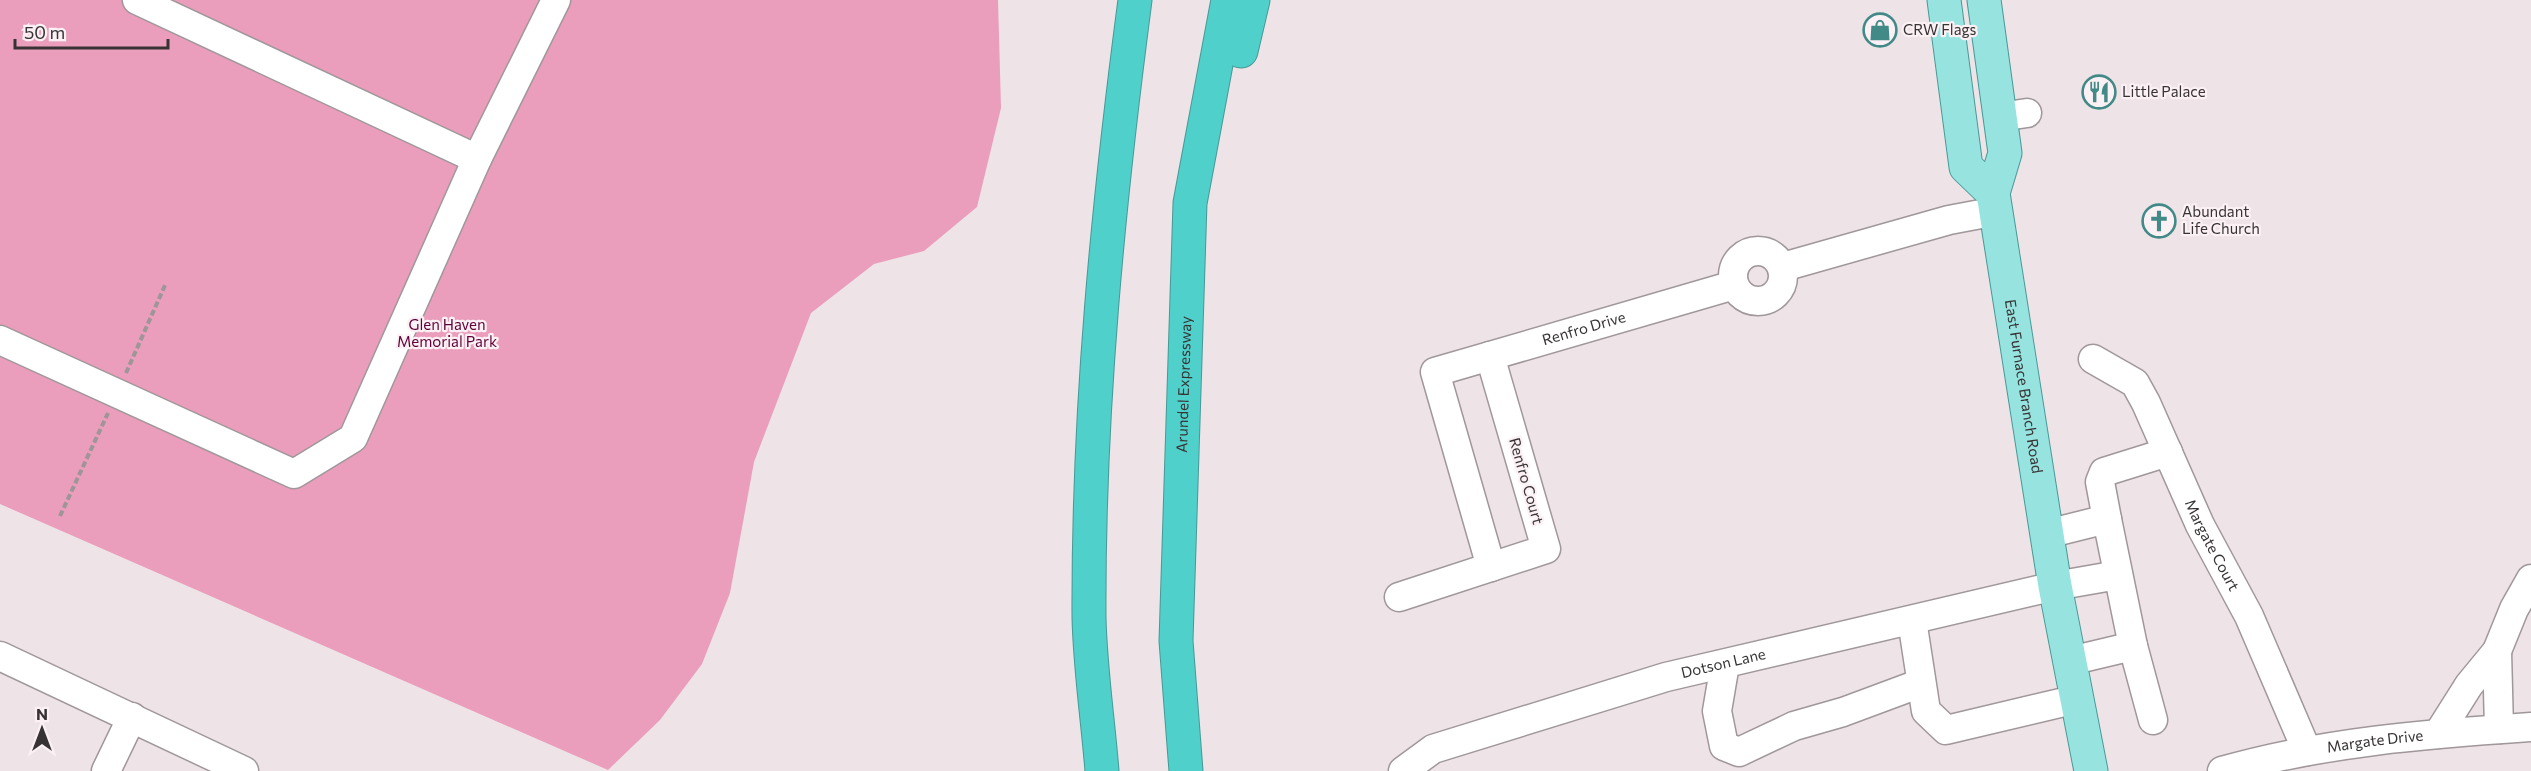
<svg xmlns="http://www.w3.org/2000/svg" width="2531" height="771" font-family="Commissioner,sans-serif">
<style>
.green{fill:#ea9ebc}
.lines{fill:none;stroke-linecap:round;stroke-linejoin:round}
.minor-casing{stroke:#a0979a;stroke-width:31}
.major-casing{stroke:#479996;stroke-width:35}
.highway-casing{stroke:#479996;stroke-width:35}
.path{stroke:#9d9598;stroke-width:4;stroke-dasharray:6 3;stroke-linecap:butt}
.minor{stroke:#fff;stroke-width:28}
.major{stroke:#96e3e0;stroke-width:33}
.highway{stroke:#50d0cb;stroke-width:33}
.labels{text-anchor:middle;stroke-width:4.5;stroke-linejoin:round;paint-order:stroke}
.poi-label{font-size:15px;fill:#373334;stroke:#fbf1f4;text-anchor:start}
.park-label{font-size:15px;fill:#5f0036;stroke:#fbf1f4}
.street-label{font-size:15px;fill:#373334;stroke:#fbf1f4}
</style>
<rect width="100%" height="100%" fill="#eee3e7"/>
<path class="green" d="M0,0H998L1001,108L977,207L924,251L874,264L811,313L754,462L730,593L702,664L660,720L608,770L0,504Z"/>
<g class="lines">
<defs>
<g id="minor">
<path d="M137,0L477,159L556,0"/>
<path d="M2000,117L2027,113"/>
<circle cx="1758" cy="276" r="25"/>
<path d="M1783,267L1949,220L1997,211"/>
<path d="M0,340L294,474L353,438L477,159"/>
<path id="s1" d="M2093,359L2135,383L2146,403L2200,525L2249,616L2307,751"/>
<path d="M2107,519L2100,482L2104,472L2168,452"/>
<path d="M2047,534L2107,519L2133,646L2070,661"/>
<path id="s2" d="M1491,567L1435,372L1734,285"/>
<path d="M1399,597L1546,549L1490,356"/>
<path d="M1912,620L1926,711L1946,730L2077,699"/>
<path d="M2133,646L2153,720"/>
<path d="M2497,651L2499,729"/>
<path d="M0,656L244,771"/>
<path d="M1725,664L1717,711L1724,746L1739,752L1794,726L1843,712L1921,683"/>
<path d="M2438,734L2469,685L2497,651L2514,609L2531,579"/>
<path d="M106,771L132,717"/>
<path id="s3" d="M1403,771L1433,749L1666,677L2055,586L2118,575"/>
<path id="s4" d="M2222,771C2323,742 2427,734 2531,727"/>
</g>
<g id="major">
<path d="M1944,0L1966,167L1993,193"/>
<path id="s5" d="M1984,0L2005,153L1993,193L2055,586L2091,771"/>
</g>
<g id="highway">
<path d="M1241,51L1253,0"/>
<path d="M1102,771C1098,720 1090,668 1089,617C1088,410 1108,205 1135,0"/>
<path id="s6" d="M1186,771L1176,641L1190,203L1228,0"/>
</g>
</defs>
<use href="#minor" class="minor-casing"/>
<use href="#major" class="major-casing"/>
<use href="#highway" class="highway-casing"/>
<path class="path" d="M126,373L166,283
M60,516L108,413"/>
<use href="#minor" class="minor"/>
<use href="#major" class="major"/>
<use href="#highway" class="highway"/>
</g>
<defs>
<symbol id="shop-ring" viewBox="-11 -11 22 22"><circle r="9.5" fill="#fbf1f4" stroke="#428a87" stroke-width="1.5"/><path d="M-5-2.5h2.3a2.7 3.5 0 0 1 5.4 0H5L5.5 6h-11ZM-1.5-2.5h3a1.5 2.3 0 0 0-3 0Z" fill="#428a87"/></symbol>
<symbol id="restaurant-ring" viewBox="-11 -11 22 22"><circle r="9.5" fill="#fbf1f4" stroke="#428a87" stroke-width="1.5"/><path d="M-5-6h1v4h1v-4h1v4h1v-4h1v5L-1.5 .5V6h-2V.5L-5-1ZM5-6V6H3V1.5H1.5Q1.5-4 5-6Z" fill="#428a87"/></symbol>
<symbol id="church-ring" viewBox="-11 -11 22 22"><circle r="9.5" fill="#fbf1f4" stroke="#428a87" stroke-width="1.5"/><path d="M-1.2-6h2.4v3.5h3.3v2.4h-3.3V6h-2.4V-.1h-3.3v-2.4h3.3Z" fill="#428a87"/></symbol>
</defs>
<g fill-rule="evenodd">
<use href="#shop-ring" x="1861" y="11" width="38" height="38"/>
<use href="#restaurant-ring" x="2080" y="73" width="38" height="38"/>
<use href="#church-ring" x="2140" y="202" width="38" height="38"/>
</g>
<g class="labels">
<g class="poi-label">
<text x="1903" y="35">CRW Flags</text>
<text x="2122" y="97">Little Palace</text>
<text x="2182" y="217">Abundant<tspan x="2182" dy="17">Life Church</tspan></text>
</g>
<g class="park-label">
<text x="447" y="330">Glen Haven<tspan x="447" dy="17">Memorial Park</tspan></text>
</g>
<g class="street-label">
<text dy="5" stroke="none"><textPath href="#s2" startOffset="358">Renfro Drive</textPath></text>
<text dy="5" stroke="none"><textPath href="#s6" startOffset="387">Arundel Expressway</textPath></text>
<text dy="5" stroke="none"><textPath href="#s5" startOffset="392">East Furnace Branch Road</textPath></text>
<text transform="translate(1526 481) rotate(74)" y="5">Renfro Court</text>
<text dy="5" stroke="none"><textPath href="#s1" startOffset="228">Margate Court</textPath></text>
<text dy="5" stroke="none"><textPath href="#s3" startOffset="340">Dotson Lane</textPath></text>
<text dy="5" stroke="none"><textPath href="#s4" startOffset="156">Margate Drive</textPath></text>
</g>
</g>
<g transform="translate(42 729)" stroke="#fbf1f4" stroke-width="4.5" paint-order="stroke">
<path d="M0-4.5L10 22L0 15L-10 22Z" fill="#373334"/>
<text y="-9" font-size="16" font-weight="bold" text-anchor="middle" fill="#373334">N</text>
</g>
<path d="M15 39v9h153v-9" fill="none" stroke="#373334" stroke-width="3"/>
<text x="24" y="39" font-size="18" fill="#373334" stroke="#fbf1f4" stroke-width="4.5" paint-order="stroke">50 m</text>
</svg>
